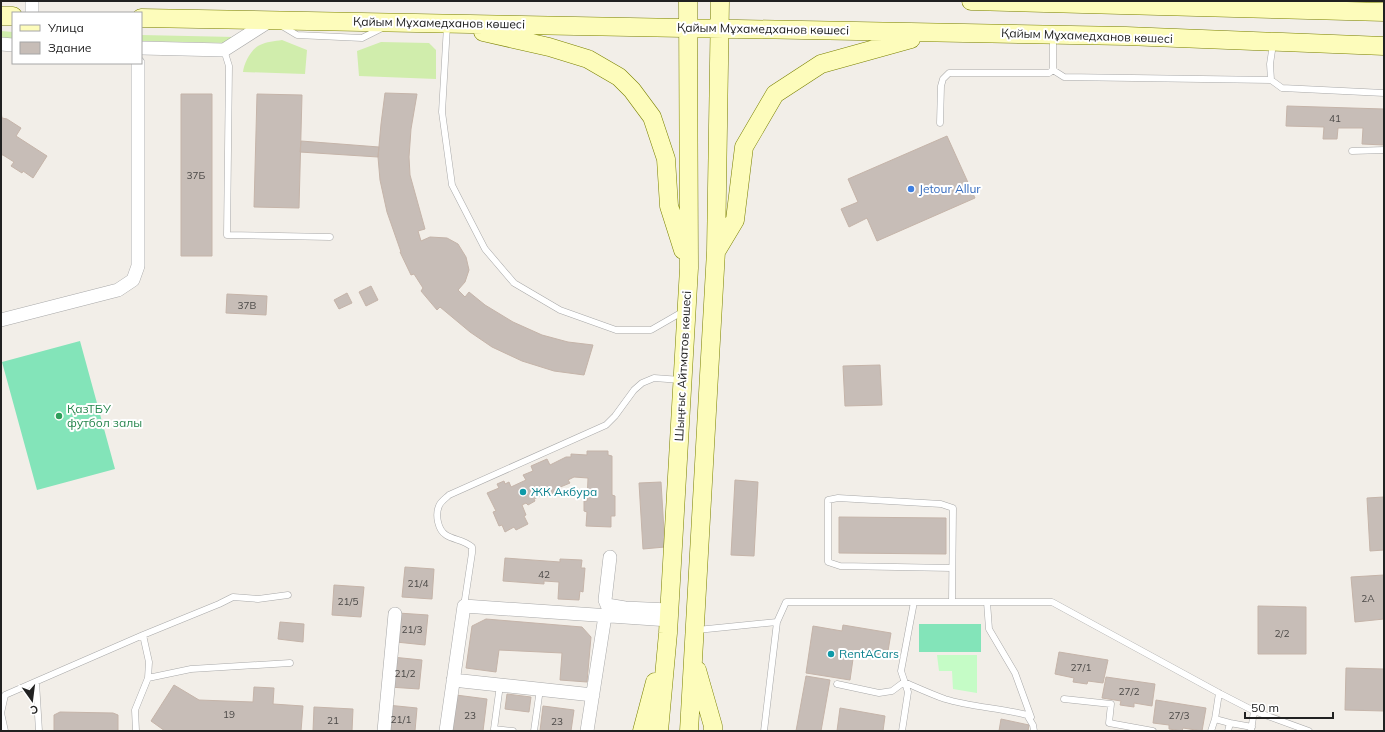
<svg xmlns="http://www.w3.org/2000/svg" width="1385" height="732" font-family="Mulish,sans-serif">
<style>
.grass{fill:#d0edac}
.park{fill:#c5fcc6}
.pitch{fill:#83e4b9}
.building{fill:#c7bdb7;stroke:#c5b4a9}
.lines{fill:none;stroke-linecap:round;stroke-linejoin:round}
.service-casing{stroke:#a8a8a8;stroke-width:7}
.minor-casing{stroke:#a8a8a8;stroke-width:14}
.secondary-casing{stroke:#7a8100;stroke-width:19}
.service{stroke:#fff;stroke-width:6}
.minor{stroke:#fff;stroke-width:13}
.secondary{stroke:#fdfcbb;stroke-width:18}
.shop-dot{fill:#3f7fe0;stroke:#fff;stroke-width:1.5}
.leisure-dot{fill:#2e9e5b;stroke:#fff;stroke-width:1.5}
.culture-dot{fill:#0f9aa8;stroke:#fff;stroke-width:1.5}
.labels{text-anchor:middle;stroke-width:4;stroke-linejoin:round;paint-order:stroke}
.number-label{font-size:10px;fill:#4a4846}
.street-label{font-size:12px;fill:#212121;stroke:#fff}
.shop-label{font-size:12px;fill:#366cbe;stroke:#fff;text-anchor:start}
.leisure-label{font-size:12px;fill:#27864d;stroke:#fff;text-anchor:start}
.culture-label{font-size:12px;fill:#0d838f;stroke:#fff;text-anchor:start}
</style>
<rect width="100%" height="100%" fill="#f2eee8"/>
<path class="grass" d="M1,31L13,32V38H1Z
M141,35L235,37L227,43L141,41Z
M282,40L307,50L305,74L243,72C244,63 251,49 260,45C266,42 275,41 282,40Z
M381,42L429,43L436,50V79L359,76L357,51Z"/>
<path class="park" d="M937,655H977V693L953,689L952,671H939Z"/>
<path class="pitch" d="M80,341L115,469L37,490L2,362Z
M919,624H981V652H919Z"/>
<path class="building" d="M385,93L417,94L411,129L409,157L410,175L425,229L418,231L421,241L430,237L447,238L458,244L466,257L469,270L465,282L458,290L465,297L469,292L485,305L513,322L542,335L568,342L593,345L584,375L554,371L522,361L492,347L470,332L440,307L437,310L421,291L423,288L414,274L411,275L400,252H401L387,212L380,180L378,157L381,124Z
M181,94H212V256H181Z
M257,94L302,95L299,208L254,207Z
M1287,106L1384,109V145L1362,144L1363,128H1338L1337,139H1323L1324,127L1286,126Z
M1,112L2,118L7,119L21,128L16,136L47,156L33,178L23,171L22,173L11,166L14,162L3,155H1Z
M947,136L975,198L877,241L867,218L849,227L841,209L858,202L848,179Z
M301,141L379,147L378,157L300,152Z
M371,286L378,300L366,306L359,292Z
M347,293L352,303L339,309L334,300Z
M227,294L267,296L266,315L226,313Z
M880,365L882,405L845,406L843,366Z
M587,451H608V455L612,456V495L615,496V516H611V527L586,526L587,512L584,511V501H587L588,478L574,477L568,480L570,483L558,488L559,490L547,496L546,493L534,499L535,501L528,505L526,503L522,505L526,515L524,516L528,524L516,530L514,527L505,532L502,525L499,526L493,512L496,511L487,493L499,488L497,484L504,481L505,484L509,482L511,487L526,480L523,475L533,471L531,466L547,459L550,465L566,457H571V454L587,455Z
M735,480L758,482L754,556L731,555Z
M661,482L665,547L643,549L639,483Z
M1384,497V550L1370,551L1367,498Z
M839,517L946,518V554L839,553Z
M505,558L560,562V559L582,560L581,568H585L583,592L580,591L579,600L558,599L559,582L544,581V584L503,581Z
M405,567L434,569L432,599L402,597Z
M1384,575V619L1355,622L1351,577Z
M334,585L364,587L361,617L332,615Z
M1258,606L1306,607V654H1258Z
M398,613L428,615L425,645L396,642Z
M486,619L582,627L591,637L587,682L560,680L562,653L499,650L496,672L466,668L472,626Z
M280,622L304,624L303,642L278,639Z
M843,625L891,633L887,657L854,652L850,680L806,673L813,626L842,631Z
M1059,652L1108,660L1103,683L1088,681L1087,684L1073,682L1074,678L1055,674Z
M392,657L422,660L419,689L389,687Z
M1346,668L1384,669V711L1345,710Z
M806,676L830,680L821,731H796Z
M1106,677L1155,684L1152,706L1134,703V707L1120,705L1121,701L1102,698Z
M174,685L199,700L253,702L254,687L274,688L273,704L303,706L301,731H165L151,721Z
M507,694L531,697L529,712L505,709Z
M456,695L487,699L483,731H452Z
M1156,700L1206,708L1202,731L1183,728L1182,731L1169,729V725L1153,723Z
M387,705L417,708L415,731H385Z
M543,706L574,710L571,731H540Z
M314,707L353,709L352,731H313Z
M840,708L885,716L883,731H837Z
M60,712L113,713L118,715V731H54V715Z
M1001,719L1029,725L1028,731H999Z"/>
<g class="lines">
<defs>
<path id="service" d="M282,26L297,35L362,38L382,28
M447,26L442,112L452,185L485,249L514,283L560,310L616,330H651L684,311
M1053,37V70L1064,77L1271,80
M1273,44L1270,64L1271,80L1282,88L1384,93
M224,50L229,66L227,235L330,237
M940,123L941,86L943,79L949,73H1049L1053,70
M1352,151L1384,150
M952,602L953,508L941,504L838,498L828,500V562L840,566L952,568
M987,602L989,629L1015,673L1031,717
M464,606L472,553V547C464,540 454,540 446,535C438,530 435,515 439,506C440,502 446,498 449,495L606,425L615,416L634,390L642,383L654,378L681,380
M697,630L777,622L786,602H1052L1219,693L1254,711L1309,731
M143,635L219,604L233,597L258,599L288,595
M148,678L191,669L290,663
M36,682L39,731
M837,684L879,693L892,691L904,682C918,688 931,694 945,699C971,707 1000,708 1027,715L1033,725L1034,731
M500,685L494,729L513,731
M1219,693L1215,719L1230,723L1228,731
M1064,699L1111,704L1109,723L1153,731
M1,713L5,695L143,635L149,662L148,678L135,710L136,731
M1,713L5,731
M1230,723L1252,727
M534,731L540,689
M764,731L777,622
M902,731L908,692L901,671L914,602
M1211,731L1215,719
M1251,731L1254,711"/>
<path id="minor" d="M32,1V13
M1,44L13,45
M141,48L224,50L271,20
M1,320L118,290L133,280L138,266V63
M610,557L605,600L607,605L625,608L669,610
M453,680L593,695
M384,731L395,614
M446,731L464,606L669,620
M587,731L605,616"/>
<path id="secondary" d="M971,1L1384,12
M1,16H13
M141,18L1126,36L1384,46
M483,32L549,47L588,59L619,77L632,90L652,117L666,159L669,206L683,250
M717,250L735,220L744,147L775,94L821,64L911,39
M697,670L713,726V731
M642,731L655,682
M659,731L668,633L689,268L688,1
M689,731L716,251L720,1"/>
</defs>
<use href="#service" class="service-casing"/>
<use href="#minor" class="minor-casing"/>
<use href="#secondary" class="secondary-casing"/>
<use href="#service" class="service"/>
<use href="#minor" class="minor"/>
<use href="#secondary" class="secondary"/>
</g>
<circle class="shop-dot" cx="911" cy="189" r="4"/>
<circle class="leisure-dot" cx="59" cy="416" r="4"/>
<g class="culture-dot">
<circle cx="523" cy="492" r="4"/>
<circle cx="831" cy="654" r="4"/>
</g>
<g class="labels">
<g class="number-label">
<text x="1335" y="122">41</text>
<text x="196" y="179">37Б</text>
<text x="247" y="309">37В</text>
<text x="544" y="578">42</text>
<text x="418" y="587">21/4</text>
<text x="1368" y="602">2А</text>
<text x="348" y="605">21/5</text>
<text x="412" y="633">21/3</text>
<text x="1282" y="637">2/2</text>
<text x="1081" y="671">27/1</text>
<text x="405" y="677">21/2</text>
<text x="1129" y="695">27/2</text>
<text x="229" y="718">19</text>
<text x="470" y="719">23</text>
<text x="1179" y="719">27/3</text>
<text x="401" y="723">21/1</text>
<text x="333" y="724">21</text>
<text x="557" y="725">23</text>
</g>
<g class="street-label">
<text transform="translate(439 23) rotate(1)" y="4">Қайым Мұхамедханов көшесі</text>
<text transform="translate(763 29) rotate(1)" y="4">Қайым Мұхамедханов көшесі</text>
<text transform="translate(1087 36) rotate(2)" y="4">Қайым Мұхамедханов көшесі</text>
<text transform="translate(683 366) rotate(-87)" y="4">Шыңғыс Айтматов көшесі</text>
</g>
<g class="shop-label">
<text x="919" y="193">Jetour Allur</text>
</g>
<g class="leisure-label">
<text x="67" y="413">ҚазТБУ<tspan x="67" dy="14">футбол залы</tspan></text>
</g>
<g class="culture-label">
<text x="531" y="496">ЖК Акбура</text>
<text x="839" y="658">RentACars</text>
</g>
</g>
<rect width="1385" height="732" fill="none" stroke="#212121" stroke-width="4"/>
<rect x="12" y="12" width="130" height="52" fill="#ffffff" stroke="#a6a6a6"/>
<rect x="20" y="25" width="20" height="6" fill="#fdfcbb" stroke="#a6a6a6"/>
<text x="48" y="32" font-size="12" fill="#212121">Улица</text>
<rect x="20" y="42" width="20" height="12" fill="#c7bdb7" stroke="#a6a6a6"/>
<text x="48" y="52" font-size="12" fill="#212121">Здание</text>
<g transform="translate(32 700) rotate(166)" stroke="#ffffff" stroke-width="3" paint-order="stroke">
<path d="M0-3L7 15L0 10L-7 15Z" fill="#212121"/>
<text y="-6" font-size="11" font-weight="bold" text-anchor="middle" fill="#212121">С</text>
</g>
<path d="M1245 712v6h88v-6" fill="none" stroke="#212121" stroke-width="2"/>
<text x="1251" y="712" font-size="12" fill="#212121" stroke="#ffffff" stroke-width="3" paint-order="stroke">50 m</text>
</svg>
